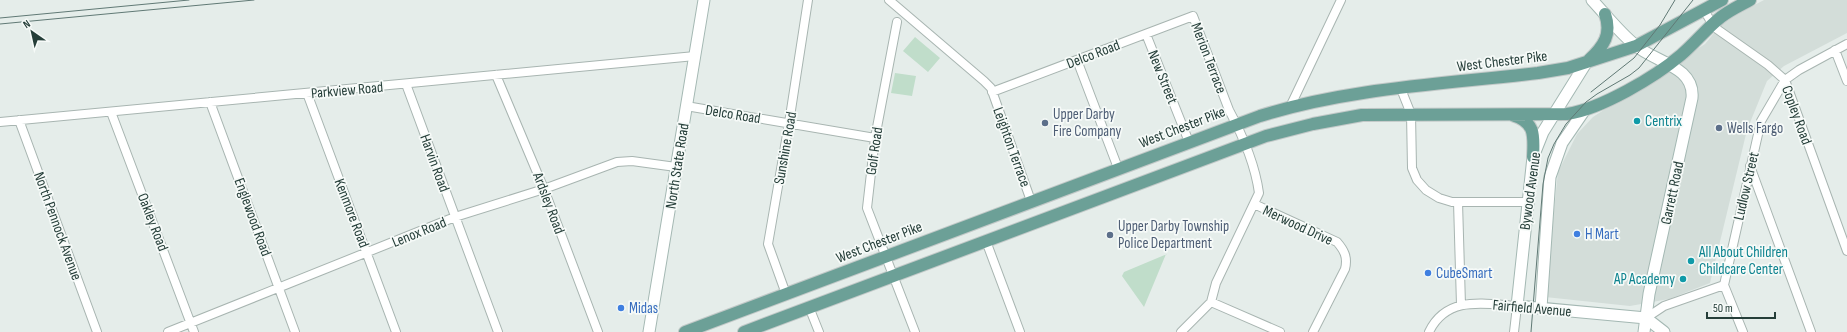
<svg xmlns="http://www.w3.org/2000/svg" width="1847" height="332" font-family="'Sofia Sans Condensed',sans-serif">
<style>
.built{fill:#d3ddd9}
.green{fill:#c0ddca}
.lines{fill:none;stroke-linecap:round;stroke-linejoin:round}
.street-casing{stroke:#a8b5b1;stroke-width:10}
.secondary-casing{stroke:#a4b8b3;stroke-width:13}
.primary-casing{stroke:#c2c9c8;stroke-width:14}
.street{stroke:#fff;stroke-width:8}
.secondary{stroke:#fff;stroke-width:11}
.primary{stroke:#6ca097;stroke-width:12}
.tram{stroke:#607975;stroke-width:1}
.culture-dot{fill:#0f9aa8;stroke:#f6faf8;stroke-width:1.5}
.service-dot{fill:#5c6f8a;stroke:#f6faf8;stroke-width:1.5}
.shop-dot{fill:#3f7fe0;stroke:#f6faf8;stroke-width:1.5}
.labels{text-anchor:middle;stroke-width:3.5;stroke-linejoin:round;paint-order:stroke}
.street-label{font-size:15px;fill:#253e39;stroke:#f6faf8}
.service-label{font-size:15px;fill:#4e5e75;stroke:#f6faf8;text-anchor:start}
.culture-label{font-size:15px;fill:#0d838f;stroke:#f6faf8;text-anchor:start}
.shop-label{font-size:15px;fill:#366cbe;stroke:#f6faf8;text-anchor:start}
</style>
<rect width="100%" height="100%" fill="#e5edea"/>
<path class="built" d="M1764,0H1847V33L1784,66L1767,81L1747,130L1710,283L1669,299L1630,306L1545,297L1558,172L1577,134L1593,117L1705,44L1724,21Z"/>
<path class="green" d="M915,37L940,58L928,72L903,51Z
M895,73L916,76L912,96L891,93Z
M1167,254H1166L1144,307L1122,276L1124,272Z"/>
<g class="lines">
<defs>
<path id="street" d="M889,0L984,81L991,88L1031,201
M1704,10L1714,27L1768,65L1785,80L1847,251
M897,22L875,138L867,208L915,332
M1146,34L1189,142
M1835,50L1847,81
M1077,60L1118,168
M496,75L544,189L598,332
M406,84L498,332
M1401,89L1411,114L1412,168L1417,180L1426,190L1439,198L1452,202H1528
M992,92L1193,16L1229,110C1243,136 1255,164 1259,193L1216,283L1211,302L1181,332
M307,93L396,332
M210,102L295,332
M686,106L875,138
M1290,107L1341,0
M111,112L194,332
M19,120L97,332
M0,122L695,56
M1750,166L1811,332
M1458,202L1461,305
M1254,204L1337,242C1344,250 1348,257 1345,269L1313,332
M986,241L1020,332
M1724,285L1743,332
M786,294L768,244L789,123L808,0
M1211,302L1280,332
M809,307L819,332
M1646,318L1664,306L1724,285L1761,121L1785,80L1799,70L1847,44
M168,332L455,217L544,189L617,162L632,161L676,167
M1429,332C1447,295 1484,304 1517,306L1514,332"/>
<path id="secondary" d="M1592,0C1606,15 1619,32 1635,45C1654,62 1695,66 1692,98L1649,294L1644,332
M1586,63L1543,132L1533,157L1517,306L1646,318L1664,332
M1541,308L1550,177L1562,143L1584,111
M649,332L704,0"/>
<path id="primary" d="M1589,60C1604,46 1612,34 1605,14
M1512,115C1536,122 1534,136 1533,157
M685,332L1260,116C1349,88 1445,84 1538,73L1568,68L1636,46L1722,0
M744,332L1266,136L1313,124L1362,115L1567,114C1601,109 1655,77 1681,55C1695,43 1707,28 1721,17C1730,10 1741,5 1750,0"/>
</defs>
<use href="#street" class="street-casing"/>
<use href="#secondary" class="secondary-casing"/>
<use href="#primary" class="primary-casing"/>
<use href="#street" class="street"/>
<use href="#secondary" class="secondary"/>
<use href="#primary" class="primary"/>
<path class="tram" d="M0,18L189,0
M0,24L254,0
M1591,92L1634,58L1660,25L1675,0
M1531,332L1543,184L1548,158L1554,144L1566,124L1586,102L1597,94L1630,75L1639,68L1693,0"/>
</g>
<g class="culture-dot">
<circle cx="1637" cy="121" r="4"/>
<circle cx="1691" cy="261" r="4"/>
<circle cx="1683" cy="279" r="4"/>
</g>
<g class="service-dot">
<circle cx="1045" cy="123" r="4"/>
<circle cx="1719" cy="128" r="4"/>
<circle cx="1110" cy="235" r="4"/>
</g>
<g class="shop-dot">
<circle cx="1577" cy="234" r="4"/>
<circle cx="1428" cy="273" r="4"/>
<circle cx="621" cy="308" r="4"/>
</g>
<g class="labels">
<g class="street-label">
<text transform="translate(1093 54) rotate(-21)" y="5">Delco Road</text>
<text transform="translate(1209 58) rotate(69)" y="5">Merion Terrace</text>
<text transform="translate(1502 61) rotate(-7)" y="5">West Chester Pike</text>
<text transform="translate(1163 77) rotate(68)" y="5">New Street</text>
<text transform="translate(347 90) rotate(-5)" y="5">Parkview Road</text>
<text transform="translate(733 114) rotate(9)" y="5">Delco Road</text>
<text transform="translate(1797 115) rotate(70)" y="5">Copley Road</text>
<text transform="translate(1182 127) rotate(-21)" y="5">West Chester Pike</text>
<text transform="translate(1012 147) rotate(70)" y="5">Leighton Terrace</text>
<text transform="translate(785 148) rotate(-80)" y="5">Sunshine Road</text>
<text transform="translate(874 151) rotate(-82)" y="5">Golf Road</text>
<text transform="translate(435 163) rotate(70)" y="5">Harvin Road</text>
<text transform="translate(677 166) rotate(-81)" y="5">North State Road</text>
<text transform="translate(1746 186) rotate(-77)" y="5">Ludlow Street</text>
<text transform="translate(1530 191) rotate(-82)" y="5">Bywood Avenue</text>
<text transform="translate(1672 193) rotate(-78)" y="5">Garrett Road</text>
<text transform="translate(549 203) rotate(69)" y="5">Ardsley Road</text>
<text transform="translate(352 213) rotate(69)" y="5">Kenmore Road</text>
<text transform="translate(253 217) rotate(70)" y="5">Englewood Road</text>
<text transform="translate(153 222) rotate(69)" y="5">Oakley Road</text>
<text transform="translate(1298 225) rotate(25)" y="5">Merwood Drive</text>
<text transform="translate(58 226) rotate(70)" y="5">North Pennock Avenue</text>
<text transform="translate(419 232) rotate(-22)" y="5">Lenox Road</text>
<text transform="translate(879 242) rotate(-21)" y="5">West Chester Pike</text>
<text transform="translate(1532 308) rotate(5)" y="5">Fairfield Avenue</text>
</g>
<g class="service-label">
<text x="1053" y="119">Upper Darby<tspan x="1053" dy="17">Fire Company</tspan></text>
<text x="1727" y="133">Wells Fargo</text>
<text x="1118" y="231">Upper Darby Township<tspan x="1118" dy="17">Police Department</tspan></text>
</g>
<g class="culture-label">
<text x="1645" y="126">Centrix</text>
<text x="1699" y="257">All About Children<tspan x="1699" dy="17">Childcare Center</tspan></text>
<text x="1675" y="284" text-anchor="end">AP Academy</text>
</g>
<g class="shop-label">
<text x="1585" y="239">H Mart</text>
<text x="1436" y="278">CubeSmart</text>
<text x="629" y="313">Midas</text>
</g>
</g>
<g transform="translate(32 32) rotate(326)" stroke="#f6faf8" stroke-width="3" paint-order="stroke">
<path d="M0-3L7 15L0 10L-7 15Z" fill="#253e39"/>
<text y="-6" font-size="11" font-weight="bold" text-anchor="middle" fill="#253e39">N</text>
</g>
<path d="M1707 312v6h68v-6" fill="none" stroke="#253e39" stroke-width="2"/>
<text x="1713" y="312" font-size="12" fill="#253e39" stroke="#f6faf8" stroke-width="3" paint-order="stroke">50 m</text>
</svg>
